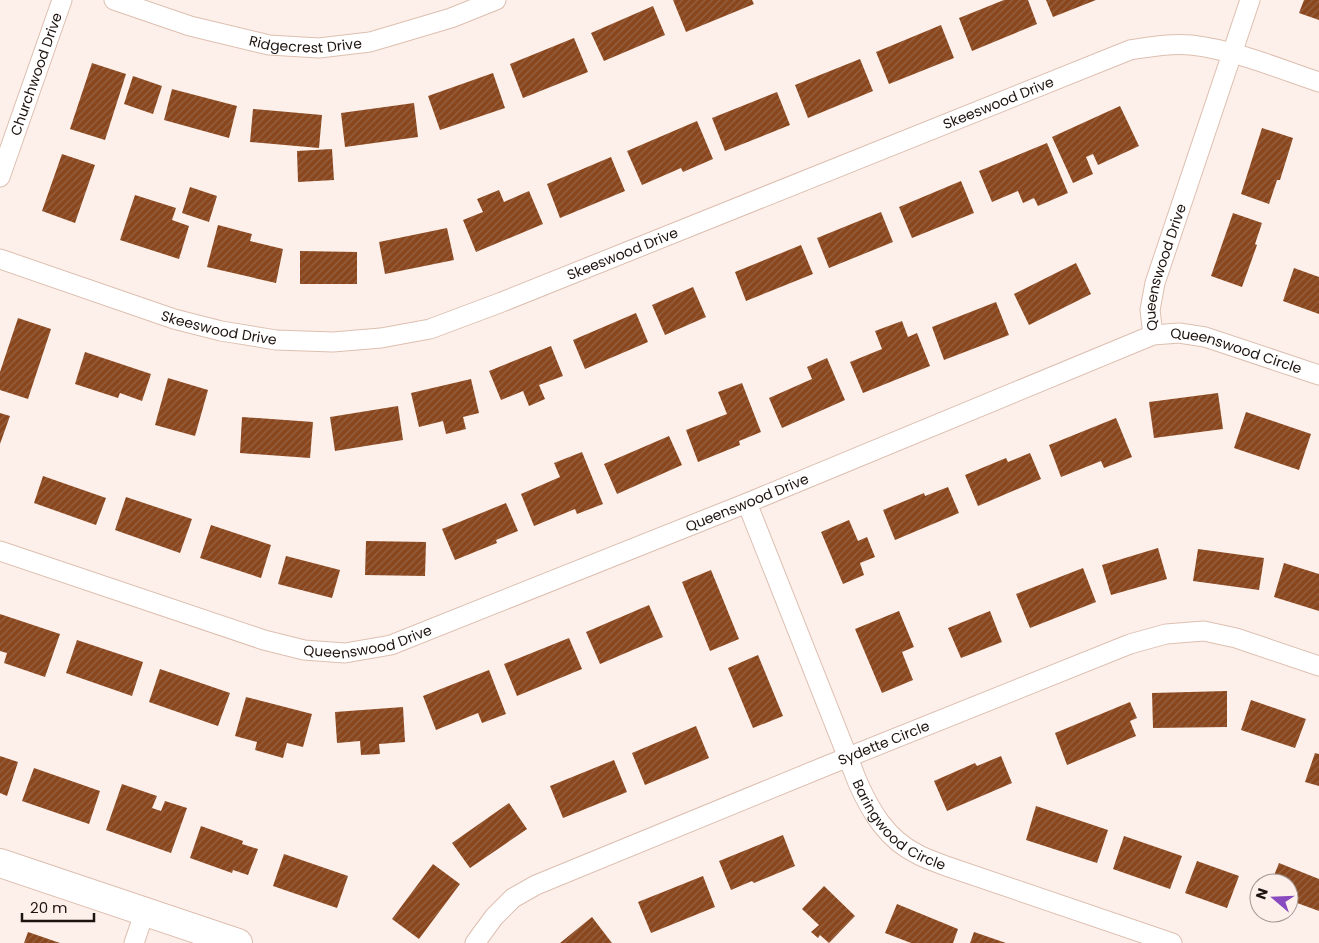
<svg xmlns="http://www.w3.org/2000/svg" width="1319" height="943" font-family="Poppins,sans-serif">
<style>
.building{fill:url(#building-hatch)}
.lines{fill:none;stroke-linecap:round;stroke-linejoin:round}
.street-casing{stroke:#ddbfb0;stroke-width:21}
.secondary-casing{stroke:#ddbfb0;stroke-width:30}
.street{stroke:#fff;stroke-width:19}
.secondary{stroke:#fff;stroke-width:28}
.labels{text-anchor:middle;stroke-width:5;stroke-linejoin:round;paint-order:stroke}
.street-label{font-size:14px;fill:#1e140f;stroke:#fdf0ea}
</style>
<defs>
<pattern id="building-hatch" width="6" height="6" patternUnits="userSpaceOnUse" patternTransform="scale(1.25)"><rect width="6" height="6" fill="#8a471e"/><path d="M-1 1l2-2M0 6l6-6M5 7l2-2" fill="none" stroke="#966344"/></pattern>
</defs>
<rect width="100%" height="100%" fill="#fdf0ea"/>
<path class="building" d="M673,0H752L754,4L686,32Z
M1004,0H1028L1037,24L972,51L959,18Z
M1046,0H1096L1053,17Z
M1304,0H1319V20L1299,13Z
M653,6L665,35L604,61L591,33Z
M941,25L954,58L889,84L876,52Z
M574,38L588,72L523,98L510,64Z
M860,59L873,91L808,118L795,85Z
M92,63L126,74L105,140L70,129Z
M493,73L505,108L440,130L428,96Z
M133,76L162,86L153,114L124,104Z
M172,89L237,106L229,138L164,120Z
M777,92L790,125L725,151L712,118Z
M414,103L418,137L345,147L341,113Z
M1120,106L1139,146L1098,165L1093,154L1086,157L1093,174L1073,183L1052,137Z
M253,109L322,115L319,148L250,142Z
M697,121L713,159L683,172L681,168L642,185L627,151Z
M1262,128L1293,138L1280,180H1277L1269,204L1241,194Z
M1047,143L1068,193L1038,206L1034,198L1023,203L1018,191L992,202L979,171Z
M332,149L334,180L298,182L297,151Z
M62,154L95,165L75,223L42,211Z
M611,157L625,191L560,218L547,184Z
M961,181L974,213L912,238L899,207Z
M190,187L217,196L209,222L182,213Z
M499,190L504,202L529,191L543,224L476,252L463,220L483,212L477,199Z
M135,195L176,208L172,220L189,226L179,259L120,240Z
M881,212L893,242L829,268L817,238Z
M1233,213L1262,223L1255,244L1257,245L1242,287L1211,276Z
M218,225L252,234L250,241L283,249L276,283L207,267Z
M447,228L454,260L385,274L379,242Z
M801,245L813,274L746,301L735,272Z
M300,251L357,252V284H300Z
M1076,263L1091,294L1029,325L1014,294Z
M1294,268L1319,277V314L1283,301Z
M693,287L706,317L665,335L652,305Z
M996,302L1009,335L944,360L932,327Z
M636,313L648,342L585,369L573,340Z
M18,318L51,329L28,399L0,390V372Z
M902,321L908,337L917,333L930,366L863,393L850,362L882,349L875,331Z
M551,346L563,376L539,385L545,399L529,406L523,391L501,400L489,371Z
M85,352L151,374L142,401L120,393L118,398L75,384Z
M827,358L845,400L782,428L769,398L812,379L807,367Z
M168,378L208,390L195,436L155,425Z
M471,379L479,413L463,417L466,429L446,434L443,421L419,427L411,393Z
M742,383L761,432L739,441L740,445L698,462L686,430L727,414L718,392Z
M1218,393L1223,429L1154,438L1149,402Z
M398,406L403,440L335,451L330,417Z
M1246,412L1311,434L1299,470L1234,448Z
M0,413L10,416L0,444Z
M242,417L313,422L310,458L240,453Z
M1116,418L1132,457L1104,468L1101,461L1061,477L1049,445Z
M669,436L682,465L617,494L604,464Z
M582,452L603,504L577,514L575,509L534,526L521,494L560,477L554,463Z
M1030,453L1041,479L978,506L965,475L1006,458L1008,462Z
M43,476L106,498L96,525L34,503Z
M948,487L959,513L895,540L883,510L924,493L925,496Z
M126,497L192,519L180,553L115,530Z
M506,503L518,531L496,540L497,543L455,560L442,529Z
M849,520L858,541L867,537L875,557L860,563L864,575L843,584L821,532Z
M211,525L271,545L261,578L200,558Z
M366,541L426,542L425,576L365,575Z
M1158,548L1167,579L1111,595L1102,565Z
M1198,549L1264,558L1259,590L1193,581Z
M286,556L340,570L332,598L278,584Z
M1284,563L1319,574V611L1274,597Z
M1083,568L1096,602L1030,628L1016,594Z
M711,570L739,639L710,651L682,582Z
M649,605L663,637L600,664L586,632Z
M899,611L914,647L902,652L913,680L882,693L855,629Z
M990,611L1002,642L961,658L948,628Z
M0,614L60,634L45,677L4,663L7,653L0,651Z
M569,638L582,669L517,696L504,664Z
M77,640L143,662L132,696L66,673Z
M758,655L783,716L753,728L728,668Z
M160,669L230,693L218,726L149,702Z
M489,670L506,714L482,723L478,713L436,730L423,696Z
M1227,691V727L1153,728L1152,693Z
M246,697L312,714L303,747L287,743L283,758L255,750L257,742L235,736Z
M1251,700L1306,719L1295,748L1241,730Z
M1130,702L1137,718L1130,721L1136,736L1067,765L1055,733Z
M403,707L405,742L379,744L380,754L361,755L360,741L337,743L335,712Z
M696,726L709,758L645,785L632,753Z
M1315,753L1319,754V786L1305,782Z
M0,756L18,762L7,796L0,793Z
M1001,756L1012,783L947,811L934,781L975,763L977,766Z
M614,760L627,792L563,818L550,786Z
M34,768L100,791L89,824L22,801Z
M122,784L157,796L152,808L161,811L165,801L187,808L171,853L106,830Z
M509,803L527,829L470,868L452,843Z
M1036,806L1108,830L1097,863L1026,840Z
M201,826L243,841L242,844L258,849L248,875L233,870L232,873L190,858Z
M783,835L795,866L754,883L752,881L731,890L719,861Z
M1124,836L1182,856L1170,889L1113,869Z
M284,854L348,876L337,908L273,886Z
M1197,861L1239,876L1227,908L1185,893Z
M1279,863L1319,879V911L1289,900V883H1271Z
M433,864L460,884L419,939L392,919Z
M703,876L715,907L651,933L638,902Z
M824,886L855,916L829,943L820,935L818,938L811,932L819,925L802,909Z
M897,904L958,929L953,943H911L885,933Z
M592,917L612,943H560Z
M28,932L60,943H24Z
M974,932L1006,943H970Z"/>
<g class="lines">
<defs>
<g id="street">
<path id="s1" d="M114,0L190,26L269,45L319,48L370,42L451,18L496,0"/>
<path id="s2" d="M0,177L62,0"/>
<path id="s3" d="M0,259L174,319L221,331L276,340L333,342L381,338L430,329L502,302L1130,50C1150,47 1170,43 1191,45C1235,50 1277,68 1319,82"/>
<path id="s4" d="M1153,335L1150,310L1155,283L1250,0"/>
<path id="s5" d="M747,503L858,783C871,812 887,839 917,854C926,859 936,862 946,866L1172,943"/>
<path id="s6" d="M0,551L264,640L304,650L345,653L391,645L747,503L1153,335L1179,333L1205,337L1319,375"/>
<path d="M134,943L145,911"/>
<path id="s7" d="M475,943L494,917L513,898L536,885L826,766L1130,644L1166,634L1204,631L1236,638L1319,666"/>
</g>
<path id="secondary" d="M0,863L238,943"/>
</defs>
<use href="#street" class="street-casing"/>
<use href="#secondary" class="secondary-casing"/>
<use href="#street" class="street"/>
<use href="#secondary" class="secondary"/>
</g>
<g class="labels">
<g class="street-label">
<text dy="5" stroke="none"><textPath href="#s1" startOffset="198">Ridgecrest Drive</textPath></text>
<text dy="5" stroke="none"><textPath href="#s2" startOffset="109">Churchwood Drive</textPath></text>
<text dy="5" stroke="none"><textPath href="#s3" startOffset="1055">Skeeswood Drive</textPath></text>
<text dy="5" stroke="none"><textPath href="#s3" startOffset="650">Skeeswood Drive</textPath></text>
<text dy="5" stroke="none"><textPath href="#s4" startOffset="70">Queenswood Drive</textPath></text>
<text dy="5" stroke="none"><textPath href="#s3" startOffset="230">Skeeswood Drive</textPath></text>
<text dy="5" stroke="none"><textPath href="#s6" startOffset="1316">Queenswood Circle</textPath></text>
<text dy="5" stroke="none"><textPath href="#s6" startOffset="791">Queenswood Drive</textPath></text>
<text dy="5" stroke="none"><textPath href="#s6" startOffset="385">Queenswood Drive</textPath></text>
<text dy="5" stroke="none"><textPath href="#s7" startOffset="461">Sydette Circle</textPath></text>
<text dy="5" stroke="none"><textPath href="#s5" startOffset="362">Baringwood Circle</textPath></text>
</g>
</g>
<g transform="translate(1274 898) rotate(289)"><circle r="24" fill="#fdf0ea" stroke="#a49892"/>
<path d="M0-4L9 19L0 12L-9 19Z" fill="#8a4abf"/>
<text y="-8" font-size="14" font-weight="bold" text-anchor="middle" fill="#1e140f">N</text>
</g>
<path d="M22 913v8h72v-8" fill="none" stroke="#1e140f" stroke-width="2.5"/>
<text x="30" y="913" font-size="15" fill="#1e140f" stroke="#fdf0ea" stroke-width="4" paint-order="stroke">20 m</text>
</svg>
